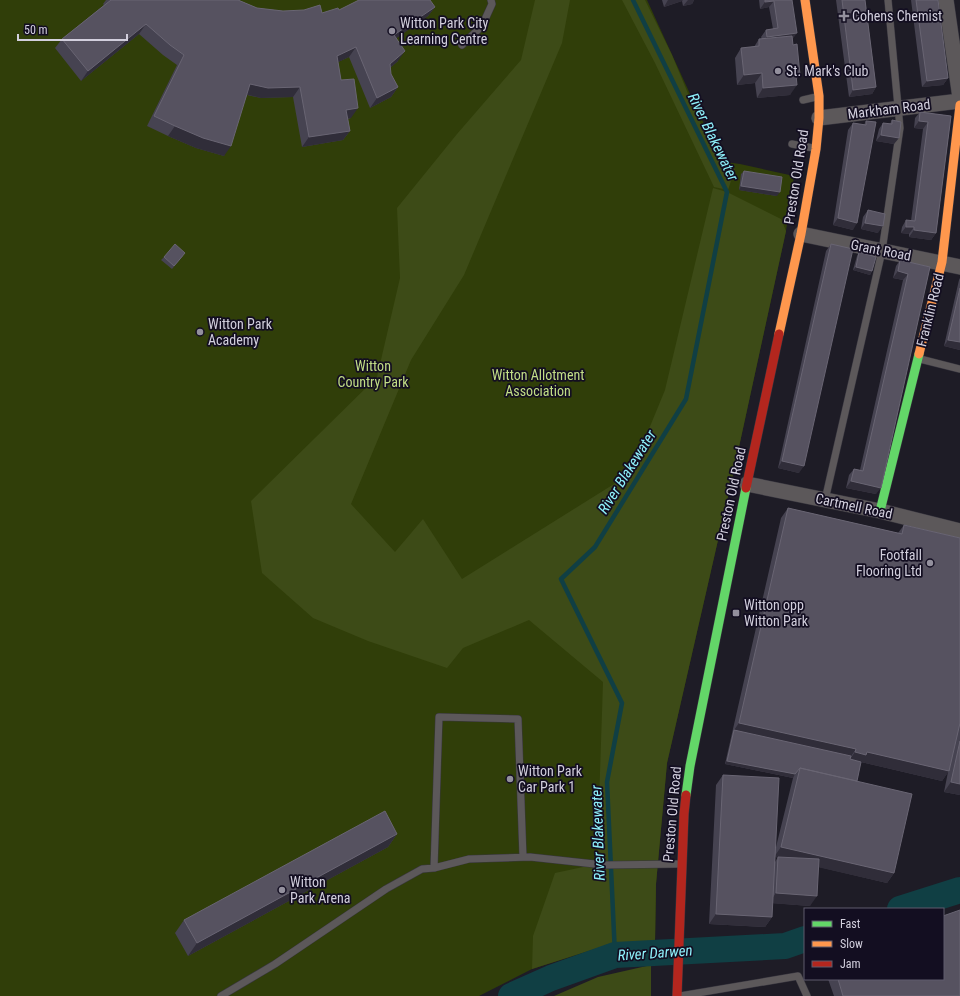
<svg xmlns="http://www.w3.org/2000/svg" width="960" height="996" font-family="'Roboto Condensed',sans-serif">
<style>
.green{fill:#303e09}
.forest{fill:#3d4b17}
.lines{fill:none;stroke-linecap:round;stroke-linejoin:round}
.stream{stroke:#103f44;stroke-width:4.5}
.river{stroke:#103f44;stroke-width:26}
.lane-casing{stroke:#38363f;stroke-width:8}
.street-casing{stroke:#38363f;stroke-width:16}
.fast-casing{stroke:#38363f;stroke-width:10}
.slow-casing{stroke:#38363f;stroke-width:10}
.jam-casing{stroke:#38363f;stroke-width:10}
.lane{stroke:#5c585a;stroke-width:7}
.street{stroke:#5c585a;stroke-width:15}
.fast{stroke:#63d668;stroke-width:9}
.slow{stroke:#ff974d;stroke-width:9}
.jam{stroke:#b3261e;stroke-width:9}
.wall{fill:#464351;fill-rule:evenodd}
.shaded-wall{fill:#302d39}
.building{fill:#565260;stroke:#696573}
.poi-dot{fill:#93909d;stroke:#130e21;stroke-width:1.5}
.labels{text-anchor:middle;stroke-width:3.5;stroke-linejoin:round;paint-order:stroke}
.poi-label{font-size:14px;fill:#d2cfdd;stroke:#130e21;text-anchor:start}
.street-label{font-size:14px;fill:#d2cfdd;stroke:#130e21}
.park-label{font-size:14px;fill:#c2de86;stroke:#130e21}
.water-label{font-size:15px;font-style:italic;fill:#8ef1fb;stroke:#130e21}
</style>
<rect width="100%" height="100%" fill="#1e1c26"/>
<path class="green" d="M0,0H647L701,118L725,162L740,164L794,176L786,231L732,479L667,763L656,884L655,943L604,946L532,969L479,996H0Z"/>
<path class="forest" d="M535,0H570L562,43L464,275L411,360L351,504L395,552L423,519L462,579L614,484L644,441L665,390L713,188L727,192L781,219L786,231L732,479L667,763L656,884L655,943L604,946L532,969L533,936L555,873L597,864L603,682L529,620L463,648L447,668L368,641L313,618L262,573L251,501L377,377L400,278L397,208L457,134L521,60Z
M622,0H645L672,55L699,120L724,167L735,169L728,190L714,187L655,63Z
M651,965V996H554L598,977Z"/>
<g class="lines">
<path class="stream" d="M615,955L607,782L622,703L561,579L595,547L686,399L727,192L633,0"/>
<path class="river" d="M900,909L960,890
M511,996L551,978L615,955L785,946L805,939"/>
<defs>
<path id="lane" d="M462,45L482,26L492,4L491,0
M803,100L816,97
M792,144L813,148
M920,359L960,369
M825,500L882,251L900,128L888,0
M434,868L439,717L518,719L523,857
M221,996L275,964L386,889L422,869L434,868L469,859L530,857L604,865L680,864
M680,996L798,976L807,996"/>
<path id="street" d="M946,0L960,98
M819,118L960,101
M801,234L960,267
M747,484L880,511L960,531"/>
<path id="fast" d="M880,511L919,354
M686,795L690,766L746,488"/>
<path id="slow" d="M779,334L801,234L816,149L819,118V96L805,0
M919,354L942,262L960,105"/>
<path id="jam" d="M746,488L779,334
M677,996L684,814L686,795"/>
</defs>
<use href="#lane" class="lane-casing"/>
<use href="#street" class="street-casing"/>
<use href="#fast" class="fast-casing"/>
<use href="#slow" class="slow-casing"/>
<use href="#jam" class="jam-casing"/>
<use href="#lane" class="lane"/>
<use href="#street" class="street"/>
<use href="#fast" class="fast"/>
<use href="#slow" class="slow"/>
<use href="#jam" class="jam"/>
</g>
<path class="wall" d="M106,0H238L257,8L283,11L322,13L339,10L435,7L428,16L396,38L398,61L390,68L391,74L398,87L391,97L370,108L349,57L338,62L341,80L351,118L348,119L350,131L343,140L302,147L293,97L261,98L247,95L224,156L196,148L168,136L147,126L177,65L163,55L139,34L81,81L55,48L62,39L104,5L103,4Z
M662,0H694L692,4L683,6L682,1L664,7Z
M759,0H792V40L796,80L790,95L757,98L755,83L737,85L735,58L741,48L754,47L759,39H762L761,37L766,30L773,29L769,7L760,9Z
M836,0H865L876,87L872,94L849,97Z
M911,0H938L948,78L943,85L922,87Z
M920,112L951,116L936,233L931,240L909,237V234L901,233L902,227L906,220L911,221L923,129L914,128L915,118Z
M892,120L894,144L876,141L879,129L883,123L890,124Z
M866,121L853,230L833,225L848,130L853,123L864,125Z
M744,171L777,196L739,190L741,174Z
M868,210L878,233L861,229L863,217Z
M831,244L799,473L778,468L826,251Z
M859,252L872,271L870,275L853,270L857,256Z
M183,256L172,269L161,260L164,257Z
M900,260L930,267L876,494L846,488L849,475L854,469L860,470L903,280L893,278L896,266Z
M960,278V350L944,346L959,280Z
M788,508L898,533L904,525L960,538V795L944,792L948,772L942,781L861,762L857,781L894,873L887,883L819,867L810,906L772,903V917L765,927L709,924L716,785L723,775L775,851L793,778L725,764L781,518ZM775,857H778L775,862Z
M397,834L388,847L188,956L175,933L184,920Z
M828,979H943L960,996H834Z"/>
<path class="shaded-wall" d="M668,0H683L682,1L664,7Z
M688,0H694L692,4L683,6Z
M774,1L769,7L760,9L765,2Z
M435,7L428,16L387,45L394,35Z
M146,24L139,34L81,81L88,71Z
M797,33L792,40L762,44L767,37Z
M356,47L349,57L330,66L337,56Z
M405,51L398,61L383,74L390,64Z
M762,73L755,83L737,85L744,75Z
M796,75H800L793,84Z
M948,78L943,85L922,87L927,81Z
M250,84L300,87L293,97L261,98L244,94Z
M797,85L790,95L757,98L763,88Z
M398,87L391,97L370,108L377,98Z
M876,87L872,94L849,97L853,90Z
M358,108L351,118L339,120L346,110Z
M919,121L928,122L923,129L914,128Z
M175,126L231,146L224,156L196,148L168,136Z
M350,131L343,140L302,147L309,137Z
M881,135L899,138L894,144L876,141Z
M741,186L780,192L777,196L739,190Z
M838,218L857,223L853,230L833,225Z
M865,223L883,226L878,233L861,229Z
M906,227H914L909,234L901,233Z
M914,230L936,233L931,240L909,237Z
M856,267L872,271L870,275L853,270Z
M898,271L908,274L903,280L893,278Z
M948,340L960,342V350L944,346Z
M782,461L804,466L799,473L778,468Z
M851,481L881,488L876,494L846,488Z
M739,723L856,749L849,759L734,730L732,733Z
M855,752H867L949,771L942,781L861,762H848Z
M727,761L795,774L793,778L725,764Z
M951,782L960,784V795L944,792Z
M397,834L388,847L188,956L197,943Z
M781,847L894,873L887,883L774,857Z
M776,893L817,896L810,906L769,903Z
M716,914L772,917L765,927L709,924Z"/>
<path class="building" d="M111,0H238L257,8L283,11L304,10L320,5L322,13L338,8L339,10L359,0H430L435,7L394,35L405,51L390,64L391,74L398,87L377,98L356,47L337,56L341,80L354,79L358,108L346,110L350,131L309,137L300,87L268,88L250,84L231,146L203,138L175,126L154,116L184,55L170,45L146,24L88,71L62,39Z
M765,0H792L797,33L767,37L766,30L778,28L774,1L765,2Z
M842,0H865L876,87L853,90Z
M916,0H938L948,78L927,81Z
M792,36L793,45L797,44L800,75H796L797,85L763,88L762,73L744,75L741,48L759,46V39Z
M920,112L951,116L936,233L914,230V227H906V220L915,221L928,122L919,121Z
M892,120L901,122L899,138L881,135L883,123L892,124Z
M866,121L876,122L857,223L838,218L853,123L866,125Z
M744,171L782,177L780,192L741,186Z
M868,210L885,214L883,226L865,223Z
M175,244L185,253L174,266L164,257Z
M831,244L853,249L804,466L782,461Z
M859,252L876,257L872,271L856,267Z
M900,260L930,267L881,488L851,481L854,469L863,471L908,274L898,271Z
M960,288V342L948,340Z
M788,508L902,534L904,525L960,538V723L949,771L867,752L866,755L855,752L856,749L739,723Z
M734,730L851,756L850,759L861,762L857,781L800,768L795,774L727,761Z
M960,741V784L951,782Z
M800,768L912,794L894,873L781,847Z
M723,775L779,778L772,917L716,914Z
M385,811L397,834L197,943L184,920Z
M778,857L819,859L817,896L776,893Z
M960,910V996H843L838,979H943V916Z"/>
<g class="poi-dot">
<path d="M842 10h4v4h4v4h-4v4h-4v-4h-4v-4h4z"/>
<circle cx="392" cy="31" r="4"/>
<circle cx="778" cy="71" r="4"/>
<circle cx="200" cy="332" r="4"/>
<circle cx="930" cy="563" r="4"/>
<rect x="732" y="609" width="8" height="8" rx="2"/>
<circle cx="510" cy="779" r="4"/>
<circle cx="282" cy="890" r="4"/>
</g>
<g class="labels">
<g class="poi-label">
<text x="852" y="21">Cohens Chemist</text>
<text x="400" y="28">Witton Park City<tspan x="400" dy="16">Learning Centre</tspan></text>
<text x="786" y="76">St. Mark's Club</text>
<text x="208" y="329">Witton Park<tspan x="208" dy="16">Academy</tspan></text>
<text x="922" y="560" text-anchor="end">Footfall<tspan x="922" dy="16">Flooring Ltd</tspan></text>
<text x="744" y="610">Witton opp<tspan x="744" dy="16">Witton Park</tspan></text>
<text x="518" y="776">Witton Park<tspan x="518" dy="16">Car Park 1</tspan></text>
<text x="290" y="887">Witton<tspan x="290" dy="16">Park Arena</tspan></text>
</g>
<g class="street-label">
<text transform="translate(889 109) rotate(-7)" y="5">Markham Road</text>
<text transform="translate(796 177) rotate(-81)" y="5">Preston Old Road</text>
<text transform="translate(881 250) rotate(11)" y="5">Grant Road</text>
<text transform="translate(930 310) rotate(-76)" y="5">Franklin Road</text>
<text transform="translate(731 494) rotate(-78)" y="5">Preston Old Road</text>
<text transform="translate(854 506) rotate(12)" y="5">Cartmell Road</text>
<text transform="translate(672 814) rotate(-85)" y="5">Preston Old Road</text>
</g>
<g class="park-label">
<text x="373" y="371">Witton<tspan x="373" dy="16">Country Park</tspan></text>
<text x="538" y="380">Witton Allotment<tspan x="538" dy="16">Association</tspan></text>
</g>
<g class="water-label">
<text transform="translate(713 137) rotate(64)" y="5">River Blakewater</text>
<text transform="translate(627 472) rotate(-58)" y="5">River Blakewater</text>
<text transform="translate(598 833) rotate(-92)" y="5">River Blakewater</text>
<text transform="translate(655 953) rotate(-4)" y="5">River Darwen</text>
</g>
</g>
<rect x="804" y="908" width="140" height="72" fill="#130e21" stroke="#5f5b6c"/>
<rect x="812" y="921" width="20" height="6" fill="#63d668" stroke="#5f5b6c"/>
<text x="840" y="928" font-size="12" fill="#d2cfdd">Fast</text>
<rect x="812" y="941" width="20" height="6" fill="#ff974d" stroke="#5f5b6c"/>
<text x="840" y="948" font-size="12" fill="#d2cfdd">Slow</text>
<rect x="812" y="961" width="20" height="6" fill="#b3261e" stroke="#5f5b6c"/>
<text x="840" y="968" font-size="12" fill="#d2cfdd">Jam</text>
<path d="M18 34v6h109v-6" fill="none" stroke="#d2cfdd" stroke-width="2"/>
<text x="24" y="34" font-size="12" fill="#d2cfdd" stroke="#130e21" stroke-width="3" paint-order="stroke">50 m</text>
</svg>
